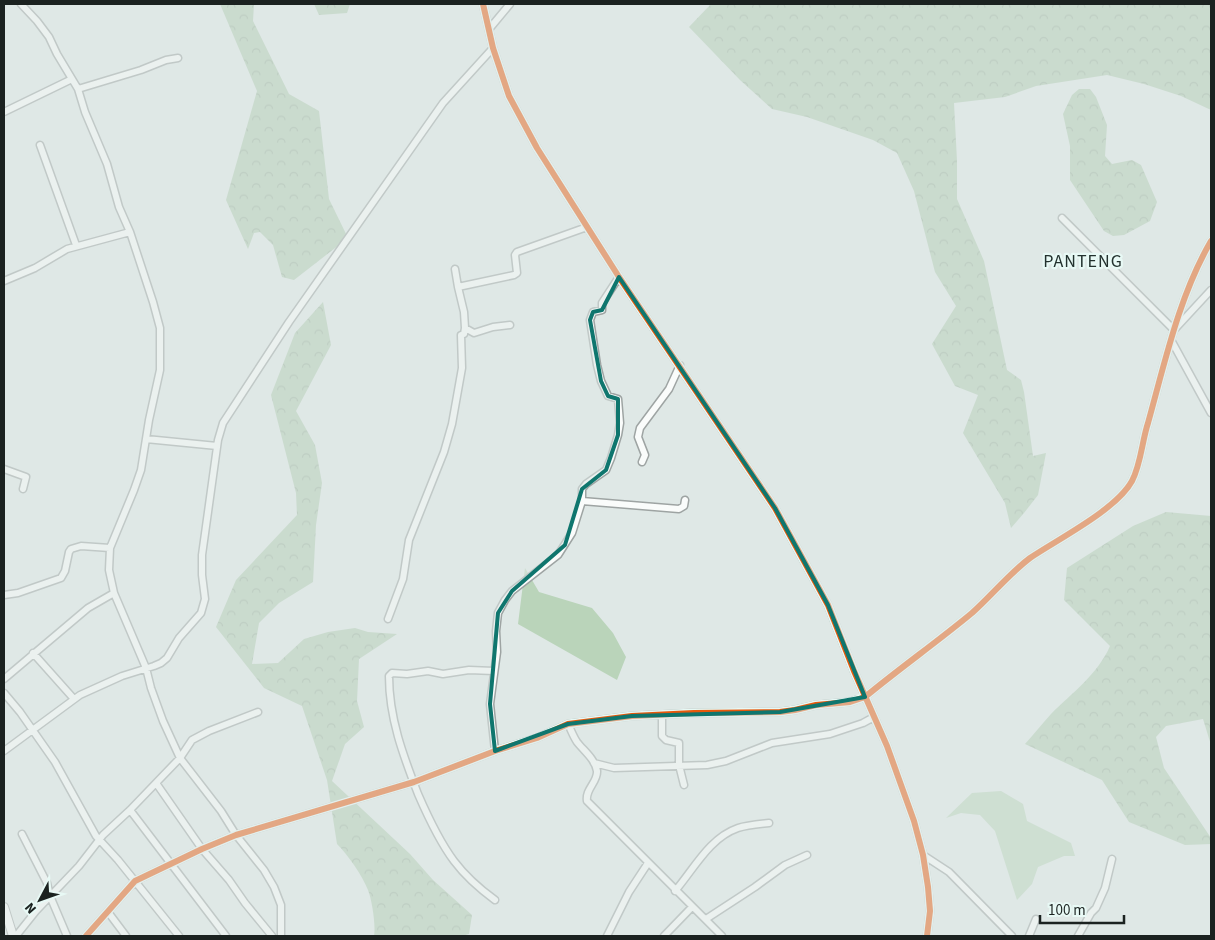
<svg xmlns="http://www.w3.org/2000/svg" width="1215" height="940" font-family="'Source Sans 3',sans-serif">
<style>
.grass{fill:#bad4ba}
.forest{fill:url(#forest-crowns)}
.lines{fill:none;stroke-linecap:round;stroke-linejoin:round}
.minor-casing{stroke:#9ea4a3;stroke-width:9}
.tertiary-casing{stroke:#9ea4a3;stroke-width:10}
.minor{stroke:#fafcfb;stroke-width:6}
.tertiary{stroke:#fafcfb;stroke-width:8}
.cycleway-casing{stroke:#e8f9f5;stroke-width:9}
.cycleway{stroke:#e8590c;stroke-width:6}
.marked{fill:none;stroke:#0f766e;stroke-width:4;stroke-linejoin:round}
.labels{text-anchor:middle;stroke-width:4.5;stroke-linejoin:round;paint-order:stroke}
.quarter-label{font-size:18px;letter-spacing:1px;fill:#23312e;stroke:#e8f9f5}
</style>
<defs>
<pattern id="forest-crowns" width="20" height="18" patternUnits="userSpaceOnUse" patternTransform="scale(1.25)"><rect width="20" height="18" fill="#b2ccb2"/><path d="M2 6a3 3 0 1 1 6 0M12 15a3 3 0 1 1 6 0" fill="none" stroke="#98af99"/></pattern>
</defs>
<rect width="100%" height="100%" fill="#dfe8e6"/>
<path class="grass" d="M525,568L539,592L592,608L613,633L626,657L617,680L518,624Z
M1001,791L1023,804L1027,821L1071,843L1075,856H1064L1038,867L1032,884L1017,900L995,831L980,815L961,813L946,818L972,793Z"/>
<path class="forest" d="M220,4H254L253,21L289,94L319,111L329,199L348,238L294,280L282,277L273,245L260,232L254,233L248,249L226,200L257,91Z
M314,4H350L347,13L319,15Z
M711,4H1211V110L1181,96L1144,84L1107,75L1036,86L1005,97L954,103L957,161V199L984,261L1007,370L1021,380L1024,392L1033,456L1046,453L1038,495L1024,513L1011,528L1005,503L963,433L978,395L955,386L932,344L956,306L935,272L914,191L897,153L873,140L807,117L772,109L740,80L689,27Z
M1079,89H1090L1096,97L1107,125L1105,156L1112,164L1132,160L1141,165L1157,202L1150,221L1124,235L1113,236L1104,231L1070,180V146L1063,114L1072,95Z
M323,302L331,345L296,411L315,445L322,483L316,525L313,582L279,603L259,623L252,664L278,663L304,639L328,632L355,628L368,632L397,634L359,659L357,701L364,727L345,744L332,781L410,854L433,880L472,915L469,934L462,936H374C376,926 372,900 368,890C362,875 348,855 337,844L327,780L302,706L264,688L216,627L236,580L297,515L296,493L271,395L295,333Z
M1166,512L1211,516V745L1203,719L1166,726L1156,737L1164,768L1211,838V844L1185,845L1129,822L1102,780L1025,744C1034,734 1042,724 1051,714C1072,693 1098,674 1110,646L1064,600L1067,568L1133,526Z"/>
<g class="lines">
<defs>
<path id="minor" d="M21,4L37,21L49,37L57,54L78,89L85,112L107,164L119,207L130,232L153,302L160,328V370L149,420L141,470L134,490L110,548L109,570L114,593L146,668L151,688L163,721L180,758L221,811L236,835L264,870L274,887L281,905V936
M483,4L493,48L509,96L537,148L619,277L775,508L828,605L854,671L887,746L914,821L923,855L928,887L930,911L927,936
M490,28L510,4
M78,89L141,70L166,60L178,58
M4,112L72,79
M40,145L76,245
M1062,218L1174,330L1211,290
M455,269L458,287
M4,281L35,268L67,249L130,232
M465,328L464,312L458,287L514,275L517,273L515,255L517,252L587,227
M1171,340L1211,413
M146,439L217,446
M642,462L645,455L638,437L640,428L669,389L680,365
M4,469L26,477L23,489
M582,501L679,509L684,506L685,500
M4,595L18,593L61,578L65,571L69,552L71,549L81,546L110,548
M388,619L403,579L409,540L444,452L452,424L462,368L461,335L464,334L465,328L474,333L493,327L510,325
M33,653L74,699
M494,671L469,670L443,674L428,671L407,674L392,673L389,676C389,718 403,755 418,794C428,817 439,841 454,861C466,877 480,889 495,900
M4,679L88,608L114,593
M4,693L20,712L55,762L96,836L118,860L179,936
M662,715V736L666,740L679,743V765L684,785
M568,724C571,730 573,736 577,742C584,751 595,759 597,771C598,782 585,789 587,801L722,936
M4,751L80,695L122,676L154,666L161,663L167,658L179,638L201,613L205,599L202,575V555L218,440L223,423L289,322L443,103L493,48
M495,751L490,704L497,652L496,631L498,613L505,600L512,591L558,555L572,533L582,501V489L586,484L606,470L611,458L618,435L620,423L618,399L608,396L601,381L597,365L590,320L593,312L602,310V303L619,277
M594,763L614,768L707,765L726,761L772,743L830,734L863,723L874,717
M156,783L202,849L229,880L245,903L272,936
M130,810L226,936
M22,834L47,883L50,896L67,936
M923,855L949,872L1012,936
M675,891C694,869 709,838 738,828C747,825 759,824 769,823
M108,912L126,936
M706,919L755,887L785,865L807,855
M16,936L36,911L79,866L103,835L130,810L180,758L192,740L209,731L258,712
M86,936L135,881L202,849L236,835L414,782L495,751L537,738L568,724L632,716L694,713L780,712L795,710L816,705L850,702L865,697C900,668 937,642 972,613C991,596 1010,573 1030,558C1058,539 1116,510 1132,481C1141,464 1142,441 1148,423C1165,362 1179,296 1211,241
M607,936L629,892L648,863
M664,936L692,907
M1029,936L1036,919
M1078,936L1091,913L1096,908L1105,888L1112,859"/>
<path id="tertiary" d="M4,907L13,936"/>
</defs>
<use href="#minor" class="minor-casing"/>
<use href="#tertiary" class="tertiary-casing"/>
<use href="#minor" class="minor"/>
<use href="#tertiary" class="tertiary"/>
<defs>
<path id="cycleway" d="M483,4L493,48L509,96L537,148L619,277L775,508L828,605L854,671L887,746L914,821L923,855L928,887L930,911L927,936
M86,936L135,881L202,849L236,835L414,782L495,751L537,738L568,724L632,716L694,713L780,712L795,710L816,705L850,702L865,697C900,668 937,642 972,613C991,596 1010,573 1030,558C1058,539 1116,510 1132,481C1141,464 1142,441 1148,423C1165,362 1179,296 1211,241"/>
</defs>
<use href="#cycleway" class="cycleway-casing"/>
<use href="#cycleway" class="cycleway"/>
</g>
<path d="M0 0H1215V940H0ZM619,277L775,508L828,605L865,697L780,712L632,716L568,724L495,751L490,704L498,613L512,591L565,545L582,489L606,470L618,435V399L608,396L601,381L590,320L593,312L602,310Z" fill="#dfe8e6" fill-opacity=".55" fill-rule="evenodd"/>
<path class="marked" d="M619,277L775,508L828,605L865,697L780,712L632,716L568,724L495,751L490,704L498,613L512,591L565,545L582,489L606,470L618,435V399L608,396L601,381L590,320L593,312L602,310Z"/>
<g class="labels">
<g class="quarter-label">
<text x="1083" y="267">PANTENG</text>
</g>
</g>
<rect width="1215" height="940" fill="none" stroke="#1b2220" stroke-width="10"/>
<g transform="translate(40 900) rotate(229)" stroke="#e8f9f5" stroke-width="4" paint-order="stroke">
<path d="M0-4L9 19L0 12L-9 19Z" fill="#1b2220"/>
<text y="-8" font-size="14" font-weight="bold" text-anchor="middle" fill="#1b2220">N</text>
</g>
<path d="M1040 915v8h84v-8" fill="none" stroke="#1b2220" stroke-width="2.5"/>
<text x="1048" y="915" font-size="15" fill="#1b2220" stroke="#e8f9f5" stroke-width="4" paint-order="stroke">100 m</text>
</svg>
